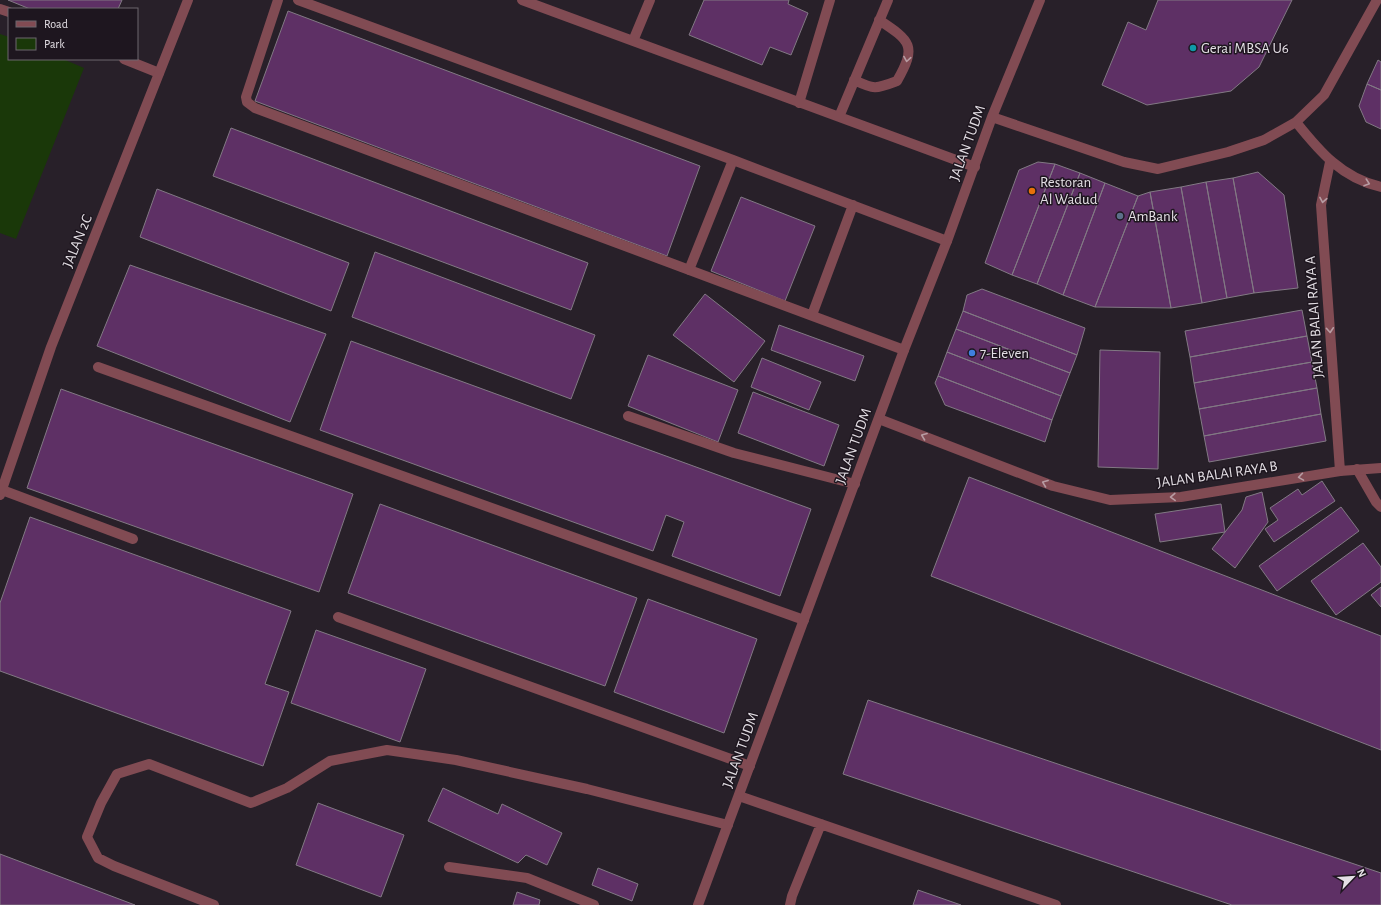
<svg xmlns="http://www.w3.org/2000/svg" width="1381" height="905" font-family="'Alegreya Sans',sans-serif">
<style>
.green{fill:#1a3809}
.building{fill:#5e3065;stroke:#827984}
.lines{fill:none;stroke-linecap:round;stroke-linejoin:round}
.lane{stroke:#814b53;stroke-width:10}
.street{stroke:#814b53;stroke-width:10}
.oneway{stroke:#b79ca3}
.culture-dot{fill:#0f9aa8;stroke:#1e161f;stroke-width:1.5}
.food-dot{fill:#e8710a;stroke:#1e161f;stroke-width:1.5}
.service-dot{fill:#5c6f8a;stroke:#1e161f;stroke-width:1.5}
.shop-dot{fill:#3f7fe0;stroke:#1e161f;stroke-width:1.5}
.labels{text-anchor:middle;stroke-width:3;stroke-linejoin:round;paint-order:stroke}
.poi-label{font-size:15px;fill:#e4dfe5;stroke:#1e161f;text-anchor:start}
.street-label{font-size:15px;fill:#e4dfe5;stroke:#1e161f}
</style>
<rect width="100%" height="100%" fill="#282029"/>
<path class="green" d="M0,34L9,37V59H63L84,68L16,239L0,233Z"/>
<path class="building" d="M8,0H122L118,9H30Z
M704,0H789L788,4L808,13L791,55L770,47L762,65L689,35Z
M1158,0H1292L1259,67L1231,91L1147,105L1102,85L1128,22L1146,30Z
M288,11L700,166L667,256L255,101Z
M1378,60L1381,62V90L1367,84Z
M1367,84L1381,90V129L1366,122L1359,106Z
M231,128L588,263L571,310L213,176Z
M1038,162L1055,164L1012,275L985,263L1019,170Z
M1055,164L1080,173L1037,284L1012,275Z
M1258,172L1284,195L1298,288L1254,293L1233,178Z
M1080,173L1105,183L1063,295L1037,284Z
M1233,178L1254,293L1227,298L1206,182Z
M1206,182L1227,298L1202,303L1181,187Z
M1105,183L1138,196L1095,307L1063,295Z
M1181,187L1202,303L1171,308L1150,192Z
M157,189L349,263L331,311L140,237Z
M1150,192L1171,308L1095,307L1138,196Z
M741,197L815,226L785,301L711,271Z
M375,252L595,335L571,399L352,317Z
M130,265L326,334L290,422L97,346Z
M982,289L1085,328L1077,355L963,311L967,295Z
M705,294L765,341L734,382L673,335Z
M1302,310L1307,336L1190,357L1185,331Z
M963,311L1077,355L1070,373L956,329Z
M779,325L864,356L855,381L771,350Z
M956,329L1070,373L1061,396L947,352Z
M1307,336L1312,362L1194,383L1190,357Z
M351,341L811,509L780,596L672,556L684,522L666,515L653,551L320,430Z
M1100,350L1160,352L1158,469L1098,467Z
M947,352L1061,396L1052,420L938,376Z
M648,355L738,390L718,442L628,406Z
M762,358L821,382L809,410L751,387Z
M1312,362L1317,388L1199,409L1194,383Z
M938,376L1052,420L1045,442L945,405L935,383Z
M1317,388L1321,414L1204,436L1199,409Z
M61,389L353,494L319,592L27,488Z
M753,392L839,425L824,466L738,433Z
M1321,414L1326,441L1209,462L1204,436Z
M969,477L1381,636V750L931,576Z
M1322,481L1335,501L1274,542L1265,529L1278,520L1270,508L1298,489L1302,495Z
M1262,492L1268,522L1235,568L1212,549L1242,510L1246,497Z
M380,504L637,598L605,686L348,593Z
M1221,504L1225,532L1160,542L1155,514Z
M1341,507L1359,531L1277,591L1259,566Z
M30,517L291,611L265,684L289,692L263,766L0,671V603Z
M1363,543L1381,567V582L1336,615L1311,581Z
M1381,587V607L1371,595Z
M648,599L757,639L724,733L614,692Z
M316,630L426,669L400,742L291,703Z
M868,700L1381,873V905H1232L843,774Z
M443,788L498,814L502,804L562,833L547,865L526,855L518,863L428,821Z
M318,803L404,835L381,897L296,865Z
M0,854L135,905H0Z
M598,868L638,884L632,901L592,885Z
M918,890L961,905H913Z
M517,892L540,900L539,905H513Z"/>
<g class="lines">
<path class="lane" d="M278,0L246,97L247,102L255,108L904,350
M298,0L733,160L947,241
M522,0L975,167
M0,9L9,12
M633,41L650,0
M124,59L159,73
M854,80C875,90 876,89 897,81C917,46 911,41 879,20
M799,103L830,0
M839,117L888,0
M689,270L733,160
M812,315L853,205
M98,367L804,620
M628,416L734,453L855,484
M879,419L1053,486L1110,500L1181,497L1340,471
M1357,469L1376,502L1381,507
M2,490L133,539
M338,617L750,766
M739,796L1056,905
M449,867L527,878L594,905
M214,905L114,866L98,858L87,837L101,803L117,774L149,764L251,803L287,788L330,761L387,750L456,760L587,789L728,825
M790,905L792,896L821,824"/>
<path class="street" d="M992,117L1124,162L1158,169L1228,152L1264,140L1296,122L1324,95L1377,0
M1296,122C1320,152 1342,178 1381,187
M1330,162L1321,205L1340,471L1381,468
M0,495L51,347L188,0
M698,905L904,350L947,241L992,117L1040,0"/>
</g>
<defs><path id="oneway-chevron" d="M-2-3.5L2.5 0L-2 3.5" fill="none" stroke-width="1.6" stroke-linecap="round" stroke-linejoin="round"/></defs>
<g class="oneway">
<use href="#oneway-chevron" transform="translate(907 59) rotate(99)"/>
<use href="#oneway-chevron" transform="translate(1367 183) rotate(19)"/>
<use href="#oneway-chevron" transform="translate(1323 200) rotate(100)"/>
<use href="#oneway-chevron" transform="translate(1330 330) rotate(86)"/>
<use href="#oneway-chevron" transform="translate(924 436) rotate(-159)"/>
<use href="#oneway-chevron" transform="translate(1301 477) rotate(171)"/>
<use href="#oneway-chevron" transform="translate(1045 483) rotate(-159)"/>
<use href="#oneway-chevron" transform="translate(1173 497) rotate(178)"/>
</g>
<circle class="culture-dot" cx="1193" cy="48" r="4"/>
<circle class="food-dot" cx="1032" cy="191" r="4"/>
<circle class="service-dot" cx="1120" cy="216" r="4"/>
<circle class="shop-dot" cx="972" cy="353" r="4"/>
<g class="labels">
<g class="poi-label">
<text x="1201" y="53">Gerai MBSA U6</text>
<text x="1040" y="187">Restoran<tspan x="1040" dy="17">Al Wadud</tspan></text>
<text x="1128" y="221">AmBank</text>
<text x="980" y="358">7-Eleven</text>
</g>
<g class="street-label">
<text transform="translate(967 143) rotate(-70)" y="5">JALAN TUDM</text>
<text transform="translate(77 241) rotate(-68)" y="5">JALAN 2C</text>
<text transform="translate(1314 317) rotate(-94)" y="5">JALAN BALAI RAYA A</text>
<text transform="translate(853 446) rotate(-70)" y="5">JALAN TUDM</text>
<text transform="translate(1217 474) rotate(-8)" y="5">JALAN BALAI RAYA B</text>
<text transform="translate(740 750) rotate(-70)" y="5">JALAN TUDM</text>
</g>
</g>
<rect x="8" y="8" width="130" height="52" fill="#1e161f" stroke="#6d666e"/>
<rect x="16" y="21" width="20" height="6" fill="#814b53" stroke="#6d666e"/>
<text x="44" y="28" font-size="12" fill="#e4dfe5">Road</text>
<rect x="16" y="38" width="20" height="12" fill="#1a3809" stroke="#6d666e"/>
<text x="44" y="48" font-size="12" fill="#e4dfe5">Park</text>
<g transform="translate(1353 877) rotate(65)" stroke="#1e161f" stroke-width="3" paint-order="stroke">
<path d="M0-3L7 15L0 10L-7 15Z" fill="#e4dfe5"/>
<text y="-6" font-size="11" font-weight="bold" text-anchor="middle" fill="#e4dfe5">N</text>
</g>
</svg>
